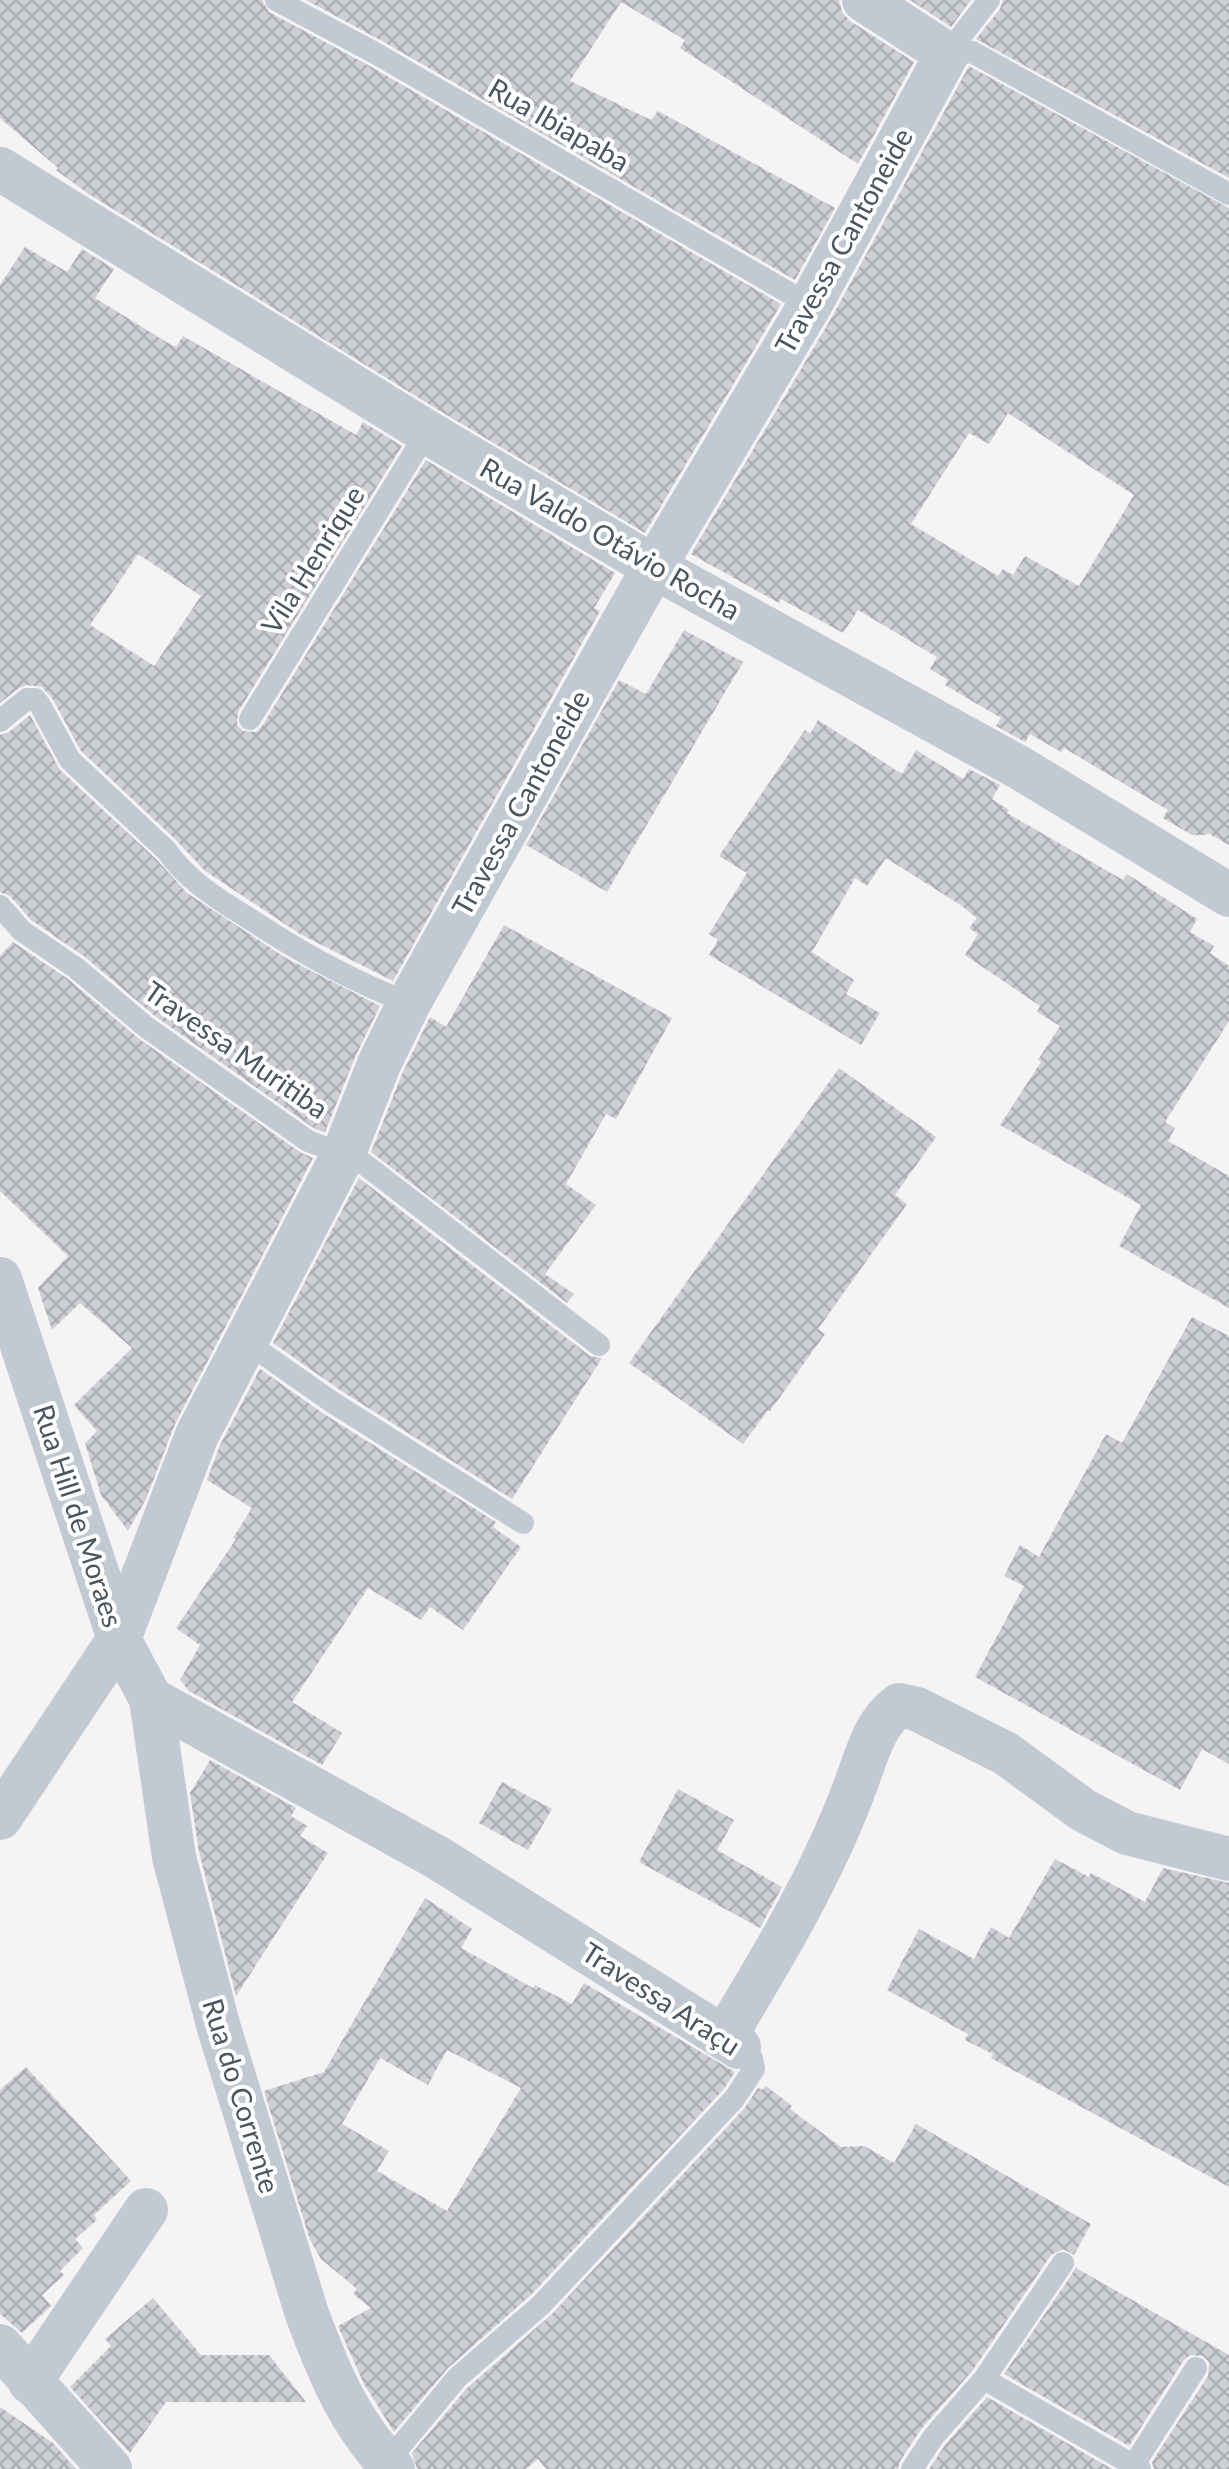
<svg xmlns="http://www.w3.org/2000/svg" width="1229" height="2469" font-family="Lato,sans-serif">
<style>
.building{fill:url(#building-cross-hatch);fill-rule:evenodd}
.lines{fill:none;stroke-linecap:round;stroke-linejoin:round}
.service{stroke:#c1cad2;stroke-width:22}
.minor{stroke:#c1cad2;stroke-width:44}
.labels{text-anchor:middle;stroke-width:8;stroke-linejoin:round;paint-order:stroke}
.street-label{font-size:28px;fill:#4a5661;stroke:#fff}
</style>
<defs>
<pattern id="building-cross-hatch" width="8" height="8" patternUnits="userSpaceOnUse" patternTransform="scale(2)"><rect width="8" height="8" fill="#cdcfd5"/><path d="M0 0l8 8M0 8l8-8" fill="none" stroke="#a8abb0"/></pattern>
</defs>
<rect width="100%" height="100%" fill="#f5f3f3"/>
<path class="building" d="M0,0H262L269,12L368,65L781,304L645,533L440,411L87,193L56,170L58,168L0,118Z
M306,0H839L842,12L850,21L914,62L858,164L680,48L685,40L621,2L570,81L651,120L658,111L835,208L795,280L382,41Z
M910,0H971L951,27Z
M1003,0H1229V178L976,39L1000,9Z
M969,66L1229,208V845L1208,833L1206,835H1192L1163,818L1168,810L1064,748L1061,752L1030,734L1025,742L996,726L1001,718L945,685L948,680L930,669L937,657L858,610L843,633L781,599L779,603L691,554L832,317ZM1008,413L1134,495L1079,586L1025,556L1013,575L1003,569L998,576L911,524L969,433L989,444Z
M25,247L67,272L82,249L114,269L95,298L168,343L176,347L183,336L356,435L363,422L402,446L238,712L237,725L243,731L256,732L262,726L426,460L615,573L594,608L600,611L393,981L300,934L205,871L176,840L81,751L52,698L42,687L27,685L19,688L0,703V285ZM138,554L201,596L154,666L90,625Z
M684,630L743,662L607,892L526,845L619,680L646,694Z
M30,715L60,770L156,859L187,893L286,958L380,1006L356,1055L325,1132L315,1129L155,1016L85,957L31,920L10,896L0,892V735L9,732Z
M818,720L902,774L916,750L963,779L969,769L1000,785L992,799L1009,810L1007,813L1123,880L1127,874L1197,919L1190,932L1214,946L1210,953L1229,966V1021L1165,1122L1175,1128L1168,1141L1229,1176V1308L1119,1246L1141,1205L1000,1125L1041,1062L1038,1060L1060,1026L1037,1012L1040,1006L965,955L978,934L969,928L977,918L959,904L886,858L867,886L855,878L812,952L854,980L846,994L880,1013L861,1045L709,955L718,940L709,934L747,873L719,856L805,730L810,734Z
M504,925L672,1018L616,1119L606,1114L566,1184L596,1205L545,1274L574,1294L567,1303L371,1152L402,1074L430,1017L446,1027Z
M13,942L68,979L138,1038L300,1152L313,1158L175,1424L146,1499L128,1531L101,1495L85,1443L97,1431L74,1405L132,1348L80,1303L52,1330L38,1288L68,1256L0,1191V956Z
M839,1068L936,1137L895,1195L907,1204L818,1329L825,1334L770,1411L768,1410L743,1444L629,1363Z
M359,1178L590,1356L602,1358L512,1499L340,1390L273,1343Z
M1192,1317L1229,1336V1764L1202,1749L1180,1790L975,1677L1024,1586L1004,1576L1020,1545L1039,1557L1106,1434L1122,1443Z
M260,1369L324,1414L496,1522L493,1527L521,1547L463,1630L430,1607L421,1620L368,1588L292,1702L342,1733L322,1765L189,1691L180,1680L200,1645L176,1628L236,1539L233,1538L252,1508L207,1480L220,1445Z
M210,1760L296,1808L291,1816L307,1826L300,1836L328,1853L236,1996L199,1852L190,1793Z
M502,1782L552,1809L528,1850L479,1823Z
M678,1789L734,1820L717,1850L782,1887L760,1928L639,1862Z
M1055,1859L1089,1877L1091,1873L1145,1902L1163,1868L1229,1883V2187L991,2058L993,2054L965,2040L968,2034L887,1990L919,1929L974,1959L991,1927L1009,1938Z
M425,1898L472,1929L461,1948L533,1988L535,1985L572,2004L584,1983L735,2072L723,2090L531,2295L448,2368L394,2432L364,2384L338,2326L371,2308L353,2294L357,2289L321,2259L310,2240L264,2091L324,2072ZM447,2050L521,2088L447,2211L377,2171L389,2151L342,2124L380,2058L428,2085Z
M26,2067L131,2181L94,2215L97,2220L75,2239L83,2248L60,2271L64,2275L42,2295L51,2306L22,2333L0,2314V2090Z
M766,2086L792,2106L790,2109L841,2147L864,2146L894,2163L916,2124L1091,2224L1074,2255L1063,2249L1051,2255L973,2370L922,2428L900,2461L898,2469H546L538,2459L526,2469H417L412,2453L467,2388L551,2315L744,2109L758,2088L762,2090Z
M1076,2268L1229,2355V2469H1154L1152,2462L1208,2376L1209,2362L1203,2356L1190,2355L1184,2360L1129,2446L1004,2374Z
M153,2298L201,2355H269L306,2402H166L130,2453L70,2387L111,2346L105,2339Z
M987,2397L1112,2469H929L945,2445Z
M0,2407L53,2443L76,2469H0Z"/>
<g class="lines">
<path class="service" d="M276,0L375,53L810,305
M947,54L972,52L1229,194
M947,54L989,0
M250,719L427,432
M0,721L27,699H35L40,705L70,760L166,850C189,883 223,902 256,923C305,955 354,982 409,1003
M0,906L22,931L76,968L146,1027L308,1141L359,1160L599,1345
M245,1341L332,1402L523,1523
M984,2379L1140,2469
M387,2462L457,2378L541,2305L734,2099L754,2069L752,2058L739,2047
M912,2469L934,2436L984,2379L1063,2263
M1131,2469L1196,2368"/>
<path class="minor" d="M0,169L427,432L654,567L1020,768L1229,895
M0,1279L119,1639L151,1699L438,1858L739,2047
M151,1699L174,1857L219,2028L307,2314C329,2373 349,2422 393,2469
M0,1818L119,1639L197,1435L344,1153L379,1064L409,1003L654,567L810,305L947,54L864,0
M724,2038C774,1955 823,1874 856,1784C867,1755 874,1723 899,1705L917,1709L1005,1753L1083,1810L1127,1833L1229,1859
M0,2346L110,2469
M30,2382L146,2210"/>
</g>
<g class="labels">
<g class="street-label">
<text transform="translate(559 125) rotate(30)" y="10">Rua Ibiapaba</text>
<text transform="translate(844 241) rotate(-61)" y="10">Travessa Cantoneide</text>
<text transform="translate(610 539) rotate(30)" y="10">Rua Valdo Otávio Rocha</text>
<text transform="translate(313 560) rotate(-58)" y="10">Vila Henrique</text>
<text transform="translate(521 803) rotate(-61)" y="10">Travessa Cantoneide</text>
<text transform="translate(236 1050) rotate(35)" y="10">Travessa Muritiba</text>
<text transform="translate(78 1516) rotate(72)" y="10">Rua Hill de Moraes</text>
<text transform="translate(661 1999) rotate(33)" y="10">Travessa Araçu</text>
<text transform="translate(241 2096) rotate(73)" y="10">Rua do Corrente</text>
</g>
</g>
</svg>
